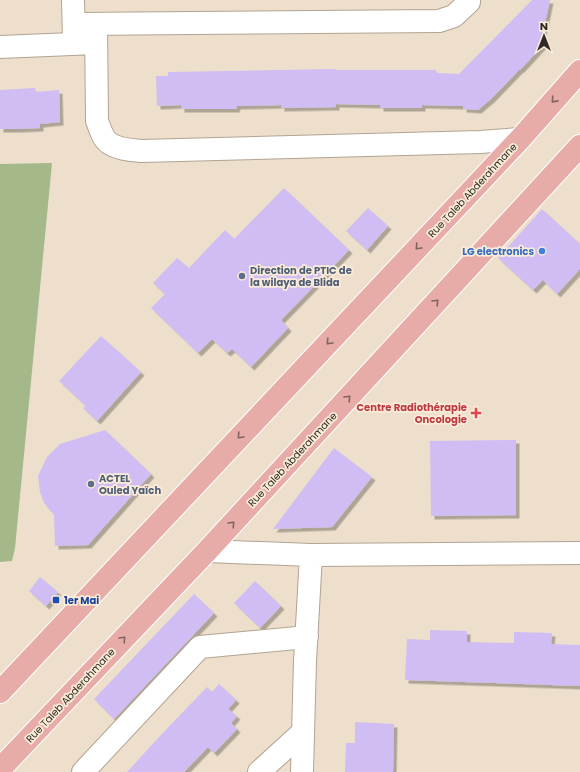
<svg xmlns="http://www.w3.org/2000/svg" width="580" height="772" font-family="Poppins,sans-serif">
<style>
.green{fill:#a4b88a}
.building{fill:#d0bdf3;filter:url(#shadow)}
.lines{fill:none;stroke-linecap:round;stroke-linejoin:round}
.minor-casing{stroke:#b1a492;stroke-width:24}
.major-casing{stroke:#fff;stroke-width:24}
.minor{stroke:#fff;stroke-width:22}
.major{stroke:#e7aba8;stroke-width:22}
.oneway{stroke:#82645f}
.shop-dot{fill:#3f7fe0;stroke:#fbecd9;stroke-width:1.5}
.service-dot{fill:#5c6f8a;stroke:#fbecd9;stroke-width:1.5}
.health-dot{fill:#e0444e;stroke:#fbecd9;stroke-width:1.5}
.transit-dot{fill:#1a4fb4;stroke:#fbecd9;stroke-width:1.5}
.labels{text-anchor:middle;stroke-width:3.5;stroke-linejoin:round;paint-order:stroke}
.street-label{font-size:10px;fill:#2f2a23;stroke:#fbecd9}
.shop-label{font-size:10px;font-weight:bold;fill:#366cbe;stroke:#fbecd9;text-anchor:end}
.service-label{font-size:10px;font-weight:bold;fill:#4e5e75;stroke:#fbecd9;text-anchor:start}
.health-label{font-size:10px;font-weight:bold;fill:#be3a42;stroke:#fbecd9;text-anchor:end}
.transit-label{font-size:10px;font-weight:bold;fill:#164399;stroke:#fbecd9;text-anchor:start}
</style>
<defs>
<filter id="shadow"><feDropShadow dx="3.5" dy="3.5" stdDeviation="0" flood-color="#0004"/></filter>
</defs>
<rect width="100%" height="100%" fill="#eddfcc"/>
<path class="green" d="M52,163L15,548L12,561L0,562V164Z"/>
<path class="building" d="M532,0H550L541,41L544,44L520,70V69L492,98L478,110L463,109V106L422,105V108H380V105L336,104V107L281,108V105L237,106L236,109H181V105L157,106L156,76H168V72L336,69V70H436L437,73L459,74Z
M35,88L36,92L59,90L60,122L40,124V128L18,129H0V90Z
M284,188L349,250L281,320L288,328L251,367L232,349L227,353L212,339L198,353L151,308L165,294L153,283L177,258L189,268L225,230L234,239Z
M368,208L388,226L367,250L346,231Z
M542,209L580,244V269L557,294L543,280L533,290L498,258Z
M101,336L141,372L97,421L83,408L86,406L59,381Z
M105,430L151,474L88,545L55,546L54,515L44,503L40,492L38,476L47,457L60,444Z
M516,440V515L431,516L430,441Z
M334,448L372,477L332,527L273,529Z
M40,577L58,592L46,606L29,591Z
M255,581L281,606L260,628L234,603Z
M194,594L214,613L114,719L94,699Z
M430,630L467,631V642L514,643V632L552,633L551,644L580,645V686L405,680L407,639L430,640Z
M219,684L236,700L228,709L237,716L231,723L237,729L214,753L208,747L184,772H127L159,737L207,687L212,692Z
M355,722L394,724L393,772H345L346,743H355Z"/>
<g class="lines">
<defs>
<path id="minor" d="M73,0L74,39
M74,24L439,21L454,16L469,2V0
M96,24L97,121C100,128 102,138 109,143C117,149 131,150 141,151L480,142L520,139
M0,47L96,43
M207,551L311,555L580,553
M83,772L200,647L307,637
M259,772L303,732
M302,772L305,661L311,555"/>
<path id="major" d="M0,692L520,139L580,71
M0,769L207,551L580,146"/>
</defs>
<use href="#minor" class="minor-casing"/>
<use href="#major" class="major-casing"/>
<use href="#minor" class="minor"/>
<use href="#major" class="major"/>
</g>
<defs><path id="oneway-chevron" d="M-2-3.5L2.5 0L-2 3.5" fill="none" stroke-width="1.6" stroke-linecap="round" stroke-linejoin="round"/></defs>
<g class="oneway">
<use href="#oneway-chevron" transform="translate(554 100) rotate(132)"/>
<use href="#oneway-chevron" transform="translate(418 247) rotate(133)"/>
<use href="#oneway-chevron" transform="translate(436 302) rotate(-47)"/>
<use href="#oneway-chevron" transform="translate(329 342) rotate(133)"/>
<use href="#oneway-chevron" transform="translate(348 398) rotate(-47)"/>
<use href="#oneway-chevron" transform="translate(240 436) rotate(133)"/>
<use href="#oneway-chevron" transform="translate(232 524) rotate(-47)"/>
<use href="#oneway-chevron" transform="translate(123 639) rotate(-47)"/>
</g>
<circle class="shop-dot" cx="542" cy="251" r="4"/>
<g class="service-dot">
<circle cx="242" cy="276" r="4"/>
<circle cx="91" cy="484" r="4"/>
</g>
<path class="health-dot" d="M474 407h4v4h4v4h-4v4h-4v-4h-4v-4h4z"/>
<rect class="transit-dot" x="52" y="596" width="8" height="8" rx="2"/>
<g class="labels">
<g class="street-label">
<text transform="translate(472 190) rotate(-47)" y="4">Rue Taleb Abderahmane</text>
<text transform="translate(292 459) rotate(-47)" y="4">Rue Taleb Abderahmane</text>
<text transform="translate(70 695) rotate(-47)" y="4">Rue Taleb Abderahmane</text>
</g>
<g class="shop-label">
<text x="534" y="255">LG electronics</text>
</g>
<g class="service-label">
<text x="250" y="274">Direction de PTIC de<tspan x="250" dy="12">la wilaya de Blida</tspan></text>
<text x="99" y="482">ACTEL<tspan x="99" dy="12">Ouled Yaïch</tspan></text>
</g>
<g class="health-label">
<text x="467" y="411">Centre Radiothérapie<tspan x="467" dy="12">Oncologie</tspan></text>
</g>
<g class="transit-label">
<text x="64" y="604">1er Mai</text>
</g>
</g>
<g transform="translate(544 36)" stroke="#fbecd9" stroke-width="3" paint-order="stroke">
<path d="M0-3L7 15L0 10L-7 15Z" fill="#2f2a23"/>
<text y="-6" font-size="11" font-weight="bold" text-anchor="middle" fill="#2f2a23">N</text>
</g>
</svg>
